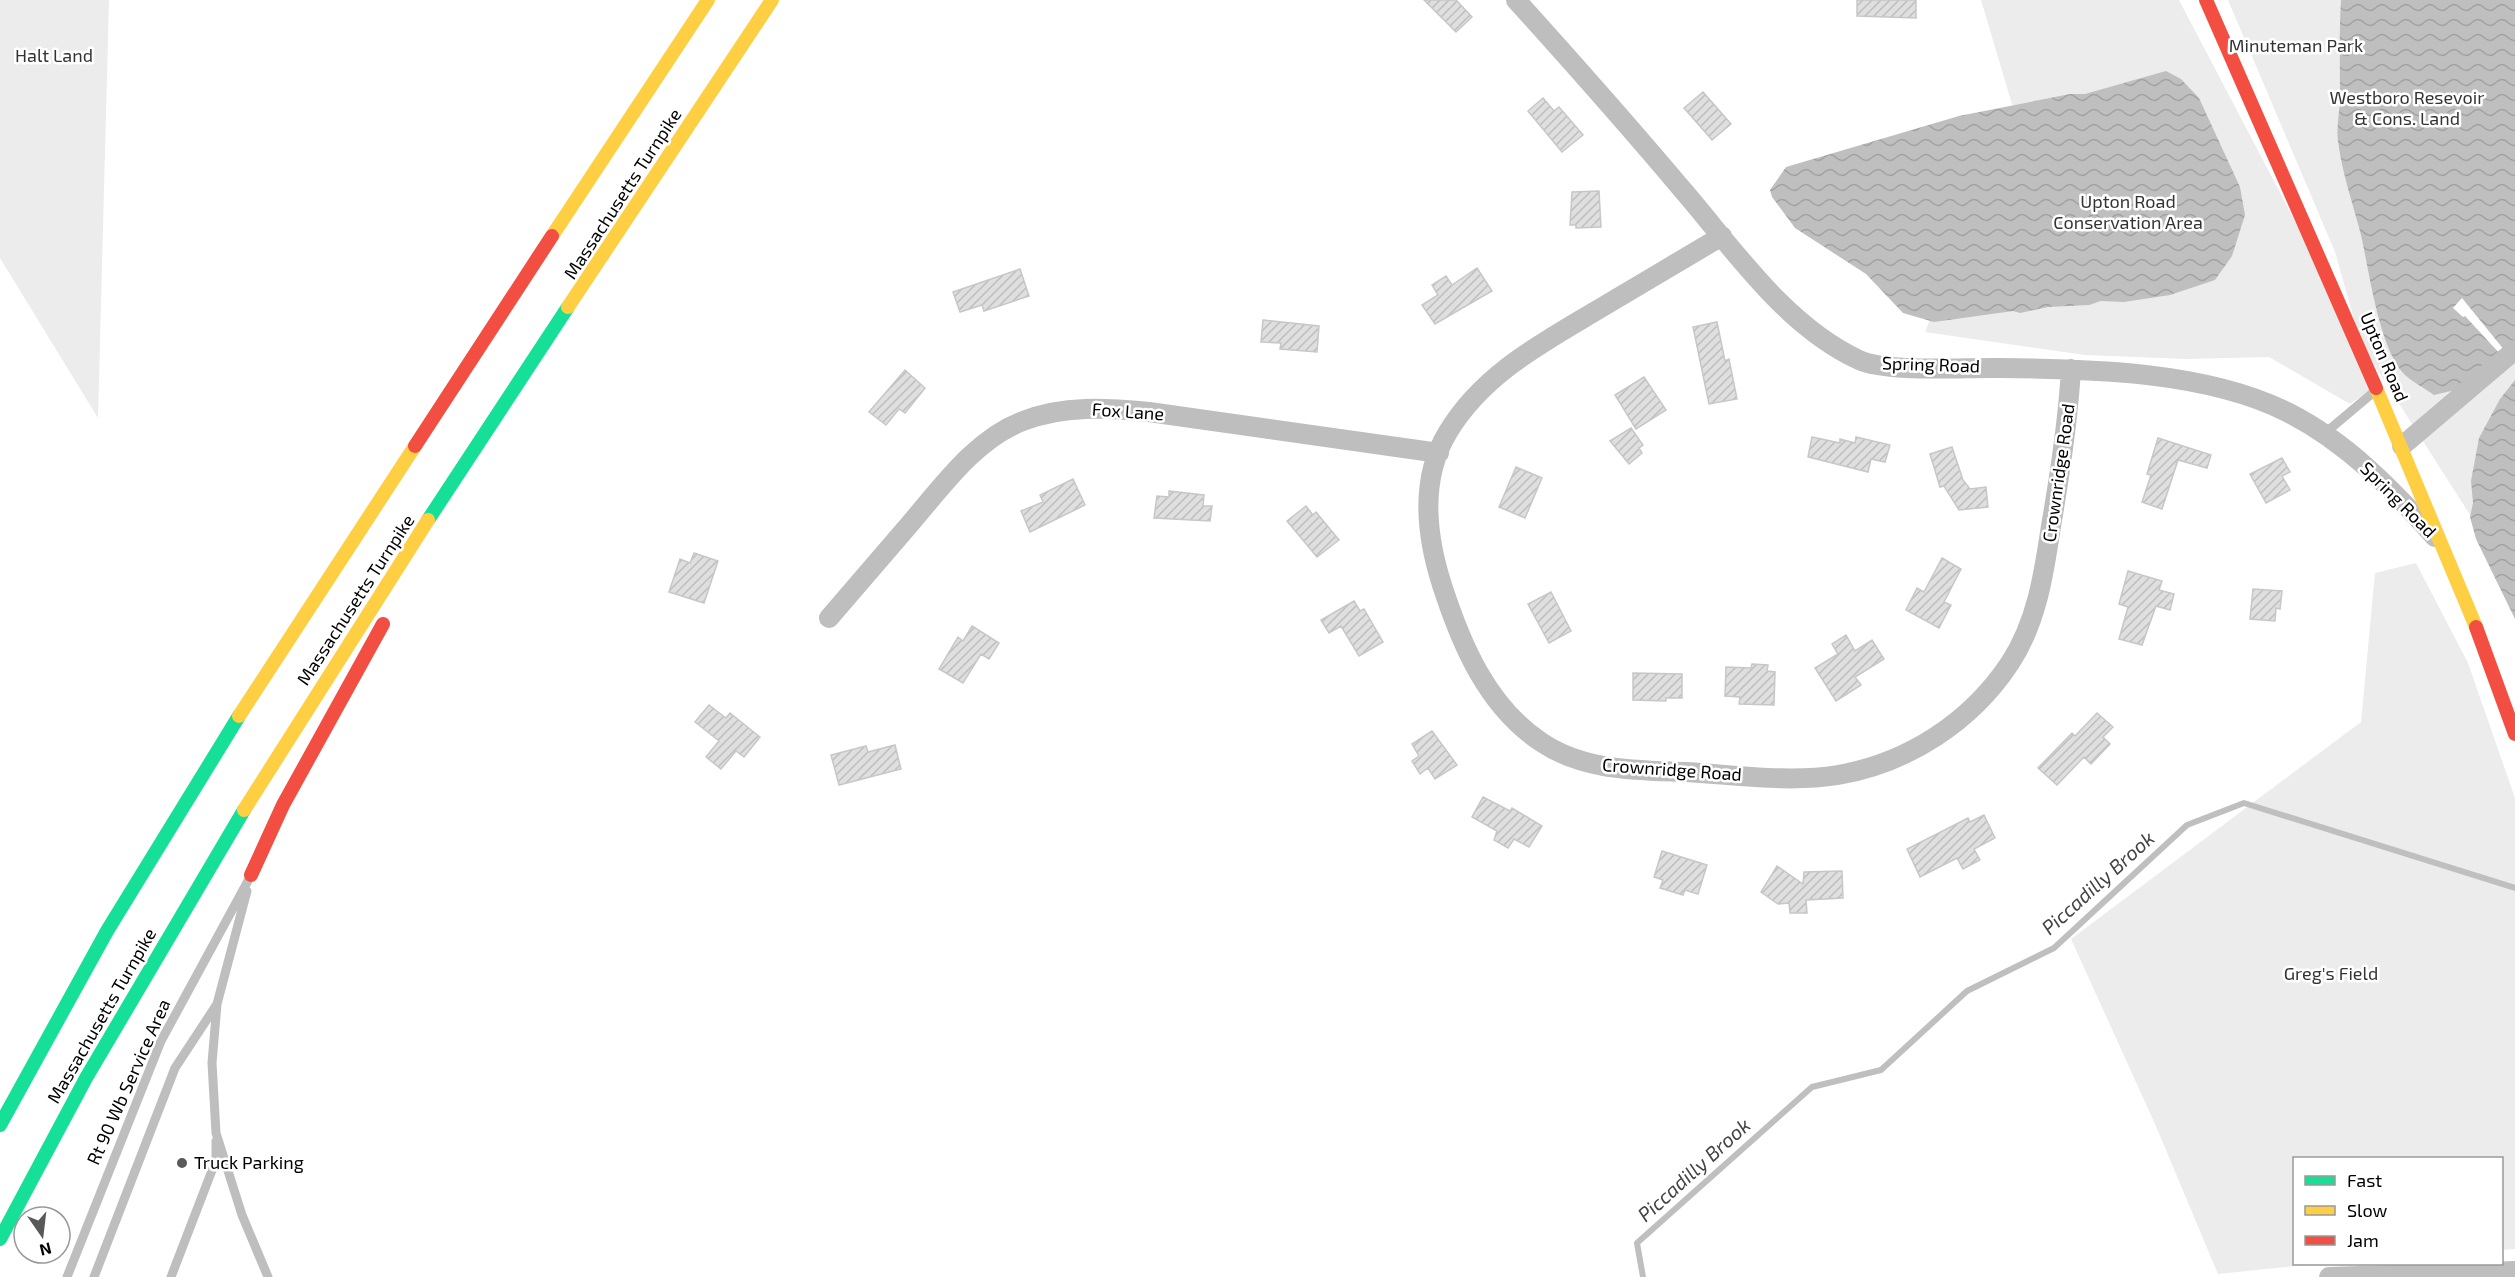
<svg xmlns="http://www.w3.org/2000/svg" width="2515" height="1277" font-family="'Exo 2',sans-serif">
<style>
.park{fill:#ececec}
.water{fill:url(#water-waves)}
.pier{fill:#fff}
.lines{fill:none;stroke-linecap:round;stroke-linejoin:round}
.stream{stroke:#bfbfbf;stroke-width:6}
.building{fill:url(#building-hatch);stroke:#c7c7c7;stroke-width:1.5}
.lane{stroke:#bebebe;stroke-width:9}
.street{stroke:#bebebe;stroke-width:20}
.fast{stroke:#16e098;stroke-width:14}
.slow{stroke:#ffcf43;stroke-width:14}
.jam{stroke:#f24e42;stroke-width:14}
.poi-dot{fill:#595959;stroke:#fff;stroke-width:2}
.labels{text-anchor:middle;stroke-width:5;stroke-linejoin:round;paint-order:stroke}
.park-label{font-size:18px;fill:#333;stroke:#fff}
.street-label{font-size:18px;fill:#000;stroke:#fff}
.poi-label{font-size:18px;fill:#000;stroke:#fff;text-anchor:start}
.water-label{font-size:20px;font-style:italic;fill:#444;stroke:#fff}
</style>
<defs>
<pattern id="water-waves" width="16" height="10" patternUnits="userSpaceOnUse" patternTransform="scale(1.5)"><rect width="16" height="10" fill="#bfbfbf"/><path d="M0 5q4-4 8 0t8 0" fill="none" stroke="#a2a2a2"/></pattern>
<pattern id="building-hatch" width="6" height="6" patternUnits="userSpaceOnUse" patternTransform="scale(1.5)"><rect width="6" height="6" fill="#dfdfdf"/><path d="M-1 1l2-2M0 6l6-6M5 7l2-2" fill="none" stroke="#bebebe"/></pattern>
</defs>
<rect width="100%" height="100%" fill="#fff"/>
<path class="park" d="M0,0H109L98,418L0,258Z
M1981,0H2179L2380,383L2350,404L2269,357L2187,359L2085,355L1925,332L2014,111Z
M2228,0H2515V606L2472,518L2361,344L2335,252Z
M2416,563L2468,663L2515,798V1249L2502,1250V1158H2294V1264H2315L2218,1274L2155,1124L2071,939L2361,722L2375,573Z"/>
<path class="water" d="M2341,0H2515V342L2464,388L2434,395C2425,388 2412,382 2404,374C2379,348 2369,270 2361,235C2353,204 2342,173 2338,141C2336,127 2340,111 2340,96C2340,64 2339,32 2341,0Z
M2166,71L2181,79L2199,98L2240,187L2245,215L2232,256L2215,280L2170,295L2124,302L2101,301L2089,305L2048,307L2020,313L2013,311L1934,322L1903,313L1866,274L1795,228L1772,197L1770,190L1786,167L1959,116L2070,94H2085Z
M2515,380V619L2476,539L2470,517L2473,503L2471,481L2479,438L2500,399Z"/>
<path class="pier" d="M2462,298L2505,351L2501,355L2465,316L2463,317L2453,308Z"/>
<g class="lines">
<path class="stream" d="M1643,1277L1637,1243L1812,1087L1881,1070L1967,991L2054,948L2187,825L2244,803L2515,888"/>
</g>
<path class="building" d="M1424,0H1456L1472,17L1456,32Z
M1857,0H1916V18L1857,16Z
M1703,92L1731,124L1712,140L1684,108Z
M1543,98L1554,111L1559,107L1583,135L1562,152L1528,111Z
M1599,191L1601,227L1576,228V225H1570L1572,192Z
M1477,268L1492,291L1435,324L1422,305L1438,295L1432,285L1446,276L1452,285Z
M1020,269L1029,296L984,311L982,305L960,312L953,292Z
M1263,320L1319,326L1317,352L1280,349L1281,343L1261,342Z
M1717,322L1725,361L1729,359L1737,399L1709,404L1693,327Z
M905,370L925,388L905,413L899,409L886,425L869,412Z
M1644,377L1666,410L1636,429L1615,395Z
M1631,428L1643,445L1639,448L1642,453L1629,464L1610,441Z
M1812,437L1840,443V439L1855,443L1856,437L1890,445L1885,462L1871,459L1868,472L1808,457Z
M2158,438L2211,455L2207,468L2178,460L2162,509L2142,502L2151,475L2147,474Z
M1952,447L1963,480L1970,489L1986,487L1988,507L1959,510L1944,486L1940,487L1930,454Z
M2282,458L2290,472L2282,476L2290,490L2266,503L2250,474Z
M1516,467L1542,478L1525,518L1499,507Z
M1073,479L1085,505L1030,532L1021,511L1043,502L1040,495Z
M1169,491L1204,495L1203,506H1212L1210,521L1154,518L1157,496L1169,497Z
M1306,506L1313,515L1316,512L1339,540L1317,557L1287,521Z
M694,553L718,561L704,603L669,592L680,559L690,563Z
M1942,558L1961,569L1944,602L1951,605L1939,628L1906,610L1917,588L1924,592Z
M2128,571L2162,581L2159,590L2174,594L2170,610L2156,606L2142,645L2119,639L2128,607L2119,604Z
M2253,589L2282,591L2280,609L2276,608L2275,621L2250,619Z
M1551,592L1571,631L1549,643L1528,604Z
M1354,601L1360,611L1364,609L1383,642L1359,656L1341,626L1329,633L1321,620Z
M972,626L999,643L989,659L981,654L963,683L939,669L958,637L963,641Z
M1846,635L1855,651L1872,640L1884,659L1855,677L1861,685L1836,701L1815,668L1838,654L1832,644Z
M1752,664L1768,665L1767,671L1775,672L1774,705L1739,704L1740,697L1725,696L1726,667L1751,668Z
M1633,673L1682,674V698H1666V701L1633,700Z
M709,705L726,718L730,713L760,737L744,757L736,751L721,769L706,757L719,741L695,722Z
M2097,713L2113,727L2103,737L2110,744L2091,764L2084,757L2057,785L2038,768L2072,733L2075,736Z
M1432,731L1457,765L1435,779L1428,768L1420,774L1412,761L1419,756L1412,744Z
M895,745L901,769L839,785L831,755L866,746L868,752Z
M1483,797L1510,811L1512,808L1542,826L1529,847L1514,839L1508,848L1494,840L1497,831L1472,817Z
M1984,815L1995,838L1974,849L1980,860L1963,869L1957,858L1920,877L1907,849L1968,818L1970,822Z
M1662,851L1707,865L1698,894L1685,890L1683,895L1660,888L1663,880L1654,877Z
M1777,866L1803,884L1804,872L1842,871L1843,898L1806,900L1807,913H1790L1789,903L1778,904L1761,892Z"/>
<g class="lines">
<path class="lane" d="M2324,434L2375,391
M247,891L217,1004L212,1063L216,1133L242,1215L268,1277
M67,1277L161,1041L249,879
M94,1277L175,1068L217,1004
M171,1277L216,1160V1141"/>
<path class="street" d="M1516,0C1572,62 1627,124 1681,188C1733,248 1784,325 1859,360C1887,373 1966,367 2000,368C2090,369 2207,371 2289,413C2346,442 2392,489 2435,537
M1722,236C1681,260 1640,285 1599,309C1542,343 1483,374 1448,432C1420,478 1426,535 1442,585C1461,644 1487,706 1541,742C1584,771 1636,770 1686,772C1736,775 1789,783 1838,775C1908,763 1971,722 2010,663C2037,622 2044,573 2051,526C2060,474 2068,422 2071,369
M2402,446L2515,350
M829,618C856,587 882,556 909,525C941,488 975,439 1023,421C1064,405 1106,408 1149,412L1439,453
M2329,1277L2515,1271"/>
<path class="fast" d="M428,520L568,307
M0,1125L107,931L239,716
M0,1239L86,1078L244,810"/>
<path class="slow" d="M552,236L708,0
M568,307L772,0
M2376,388L2476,627
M239,716L415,446
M244,810L428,520"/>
<path class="jam" d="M2206,0L2376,388
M415,446L552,236
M2476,627L2515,734
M251,875L283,805L383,624"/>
</g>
<circle class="poi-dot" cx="182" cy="1163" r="6"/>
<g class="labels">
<g class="park-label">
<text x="2296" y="52">Minuteman Park</text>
<text x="54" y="62">Halt Land</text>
<text x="2407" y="104">Westboro Resevoir<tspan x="2407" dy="21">&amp; Cons. Land</tspan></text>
<text x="2128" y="208">Upton Road<tspan x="2128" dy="21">Conservation Area</tspan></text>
<text x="2331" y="980">Greg's Field</text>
</g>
<g class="street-label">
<text transform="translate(623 194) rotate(-57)" y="6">Massachusetts Turnpike</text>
<text transform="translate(2384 357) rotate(67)" y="6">Upton Road</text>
<text transform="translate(1931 365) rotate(2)" y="6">Spring Road</text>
<text transform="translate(1128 412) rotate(4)" y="6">Fox Lane</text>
<text transform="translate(2059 473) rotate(-82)" y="6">Crownridge Road</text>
<text transform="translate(2398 500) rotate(45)" y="6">Spring Road</text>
<text transform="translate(356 600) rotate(-57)" y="6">Massachusetts Turnpike</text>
<text transform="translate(1672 770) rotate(4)" y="6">Crownridge Road</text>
<text transform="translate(102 1016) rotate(-60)" y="6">Massachusetts Turnpike</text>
<text transform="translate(129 1082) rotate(-66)" y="6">Rt 90 Wb Service Area</text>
</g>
<g class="poi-label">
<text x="194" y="1169">Truck Parking</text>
</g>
<g class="water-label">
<text transform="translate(2098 883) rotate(-42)" y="7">Piccadilly Brook</text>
<text transform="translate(1694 1170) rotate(-42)" y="7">Piccadilly Brook</text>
</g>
</g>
<rect x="2293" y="1157" width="210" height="108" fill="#ffffff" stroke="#999999" stroke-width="1.5"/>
<rect x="2305" y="1176" width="30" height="9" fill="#16e098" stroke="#999999" stroke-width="1.5"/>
<text x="2347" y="1187" font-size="18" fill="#000000">Fast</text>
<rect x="2305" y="1206" width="30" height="9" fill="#ffcf43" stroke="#999999" stroke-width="1.5"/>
<text x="2347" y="1217" font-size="18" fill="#000000">Slow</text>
<rect x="2305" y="1236" width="30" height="9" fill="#f24e42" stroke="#999999" stroke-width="1.5"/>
<text x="2347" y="1247" font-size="18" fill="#000000">Jam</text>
<g transform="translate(42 1235) rotate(166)"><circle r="28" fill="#ffffff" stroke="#999999" stroke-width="1.5"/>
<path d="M0-4.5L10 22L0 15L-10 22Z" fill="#595959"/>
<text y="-9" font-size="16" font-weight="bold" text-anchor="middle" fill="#000000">N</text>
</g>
</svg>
